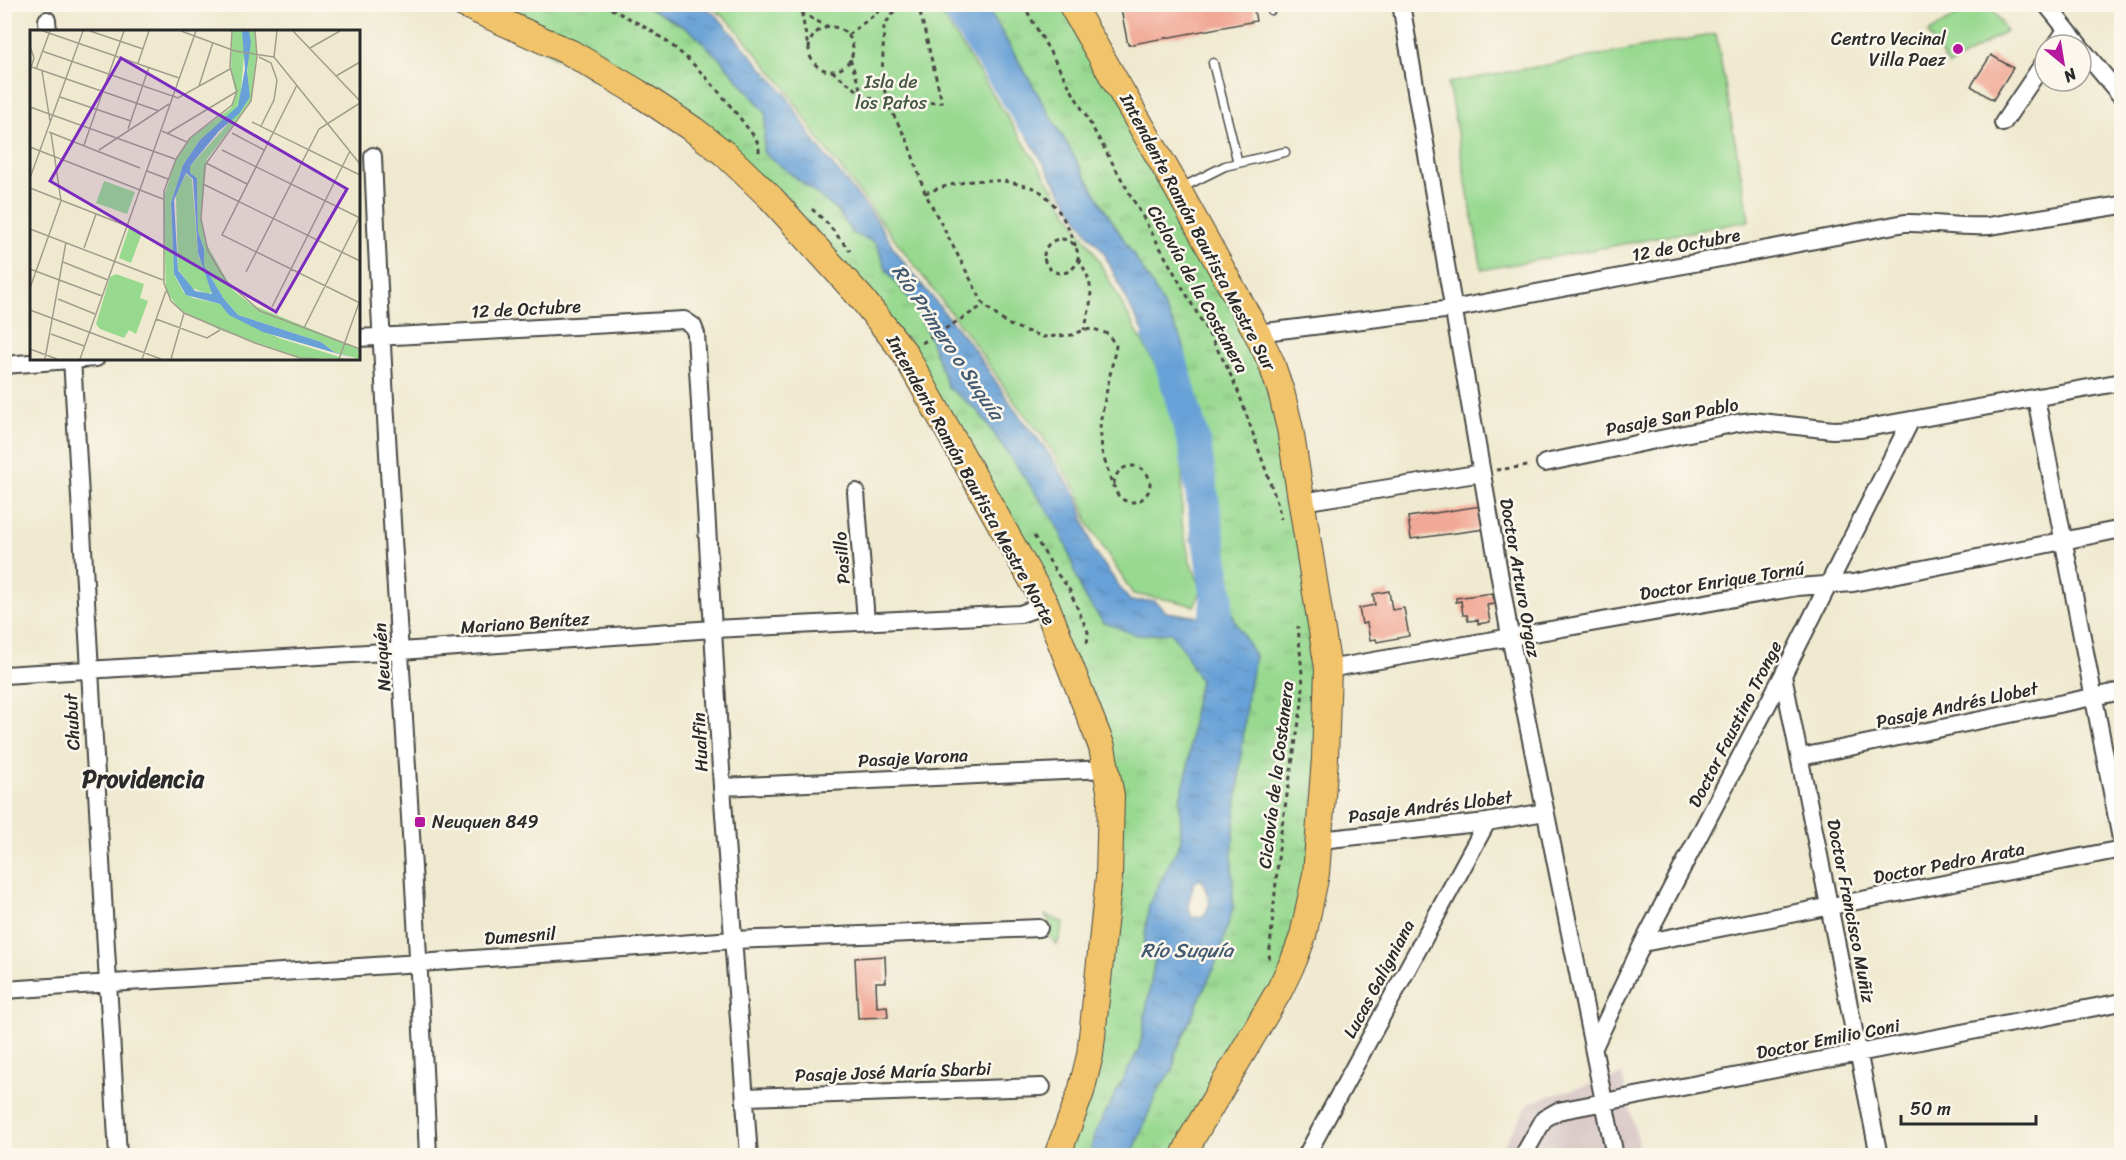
<svg xmlns="http://www.w3.org/2000/svg" width="2126" height="1160" font-family="Sriracha,sans-serif">
<style>
.industrial{fill:#d2bfc0}
.grass{fill:url(#grass-tufts);stroke:#62825e;stroke-width:1.5}
.park{fill:#98d990;stroke:#62825e;stroke-width:1.5}
.water{fill:url(#water-ripples);stroke:#4a6681;stroke-width:1.5;fill-rule:evenodd}
.lines{fill:none;stroke-linecap:round;stroke-linejoin:round}
.river{stroke:#68a1d7;stroke-width:33}
.building{fill:#f1a997}
.service-casing{stroke:#484844;stroke-width:11}
.minor-casing{stroke:#484844;stroke-width:20}
.primary-casing{stroke:#484844;stroke-width:28}
.path{stroke:#484844;stroke-width:3;stroke-dasharray:4.5 4.5;stroke-linecap:butt}
.service{stroke:#fff;stroke-width:8}
.minor{stroke:#fff;stroke-width:16}
.primary{stroke:#f1c36a;stroke-width:26}
.poi-dot{fill:#b5179e;stroke:#fbf7ec;stroke-width:2}
.labels{text-anchor:middle;stroke-width:5;stroke-linejoin:round;paint-order:stroke}
.poi-label{font-size:18px;fill:#2b2b2b;stroke:#fbf7ec;text-anchor:end}
.park-label{font-size:18px;fill:#465644;stroke:#fbf7ec}
.street-label{font-size:18px;fill:#2b2b2b;stroke:#fbf7ec}
.water-label{font-size:20px;font-style:italic;fill:#435a70;stroke:#fbf7ec}
.district-label{font-size:24px;font-weight:bold;fill:#2b2b2b;stroke:#fbf7ec}
.inset-road{fill:none;stroke:#a19d8d;stroke-width:1.5}
.view{fill:#7b2cbf;fill-opacity:0.15;stroke:#7b2cbf;stroke-width:3}
.inset-edge{fill:none;stroke:#2b2b2b;stroke-width:3}
</style>
<defs>
<pattern id="grass-tufts" width="24" height="20" patternUnits="userSpaceOnUse" patternTransform="scale(1.5)"><rect width="24" height="20" fill="#98d990"/><path d="M3 7l-1-3M5 7V3M7 7l1-3M15 17l-1-3M17 17v-4M19 17l1-3" fill="none" stroke="#83ba7c"/></pattern>
<pattern id="water-ripples" width="26" height="14" patternUnits="userSpaceOnUse" patternTransform="scale(1.5)"><rect width="26" height="14" fill="#68a1d7"/><path d="M2 4q2-2 4 0t4 0M15 11q2-2 4 0t4 0" fill="none" stroke="#5683af"/></pattern>
</defs>
<rect width="100%" height="100%" fill="#fbf7ec"/>
<filter id="ink" filterUnits="userSpaceOnUse"><feTurbulence type="fractalNoise" baseFrequency=".0167" numOctaves="2"/><feDisplacementMap in="SourceGraphic" scale="12" xChannelSelector="R" yChannelSelector="G"/><feConvolveMatrix kernelMatrix="1 2 1 2 8 2 1 2 1" color-interpolation-filters="sRGB"/></filter>
<filter id="wash" filterUnits="userSpaceOnUse"><feTurbulence type="fractalNoise" baseFrequency=".008" numOctaves="4" result="noise"/><feDisplacementMap in="SourceGraphic" scale="24" xChannelSelector="R" yChannelSelector="G"/><feGaussianBlur stdDeviation="1.35" result="paint"/><feColorMatrix in="noise" values="0 0 0 0 0 0 0 0 0 0 0 0 0 0 0 0 0 1.4 0 .05"/><feComposite in="paint" operator="in"/></filter>
<g filter="url(#wash)">
<rect width="100%" height="100%" fill="#efe9cf"/>
<path class="industrial" d="M1622,1075L1641,1155L1497,1156L1530,1102Z"/>
<path class="grass" d="M463,5H644L691,31L723,62L766,113L763,152L838,211L852,233L876,243L887,271L920,312L948,387L979,412L1054,520L1066,545L1136,635L1171,633L1185,650L1200,681L1193,714L1188,769L1180,799L1181,841L1149,905L1144,943L1155,958L1140,1047L1094,1135L1090,1155H1057L1073,1115L1111,796L1046,605L904,352L725,154Z
M986,5H1071L1257,333L1326,646L1303,936L1184,1155H1132L1158,1089L1174,1069L1175,1054L1219,956L1233,907L1232,853L1247,697L1255,656L1235,621L1229,604L1226,556L1215,513L1211,461L1190,378L1183,343L1154,288L1104,208Z"/>
<path class="park" d="M709,5H936L1095,254L1182,415V524L1190,561L1202,590L1194,606L1176,601L1133,594L1089,525L1079,494L1041,434L1016,404L973,342L819,140L785,87L731,23Z
M1973,5H1990L2006,31L1949,66L1928,33Z
M1716,34L1749,221L1482,270L1448,83Z
M1045,915L1064,923L1057,945L1041,927L1052,928Z"/>
<path class="water" d="M644,5H702L716,15L786,95L816,144L876,219L898,255L973,348L1017,413L1045,448L1078,499L1093,550L1130,601H1155L1166,612L1200,617L1212,597L1217,576L1191,540L1195,476L1194,433L1187,404L1175,377L1159,358L1133,313L1103,251L1088,234L1057,186L1001,91L1008,76L980,69L975,47L968,30L945,5H986L1104,208L1154,288L1183,343L1190,378L1211,461L1215,513L1226,556L1229,604L1235,621L1255,656L1247,697L1232,853L1233,907L1219,956L1175,1054L1174,1069L1158,1089L1132,1155H1090L1094,1135L1140,1047L1155,958L1144,943L1149,904L1181,841L1180,799L1188,769L1193,714L1200,681L1184,650L1171,633L1136,635L1103,622L1083,595L1066,545L1054,520L979,412L948,387L920,312L887,271L876,243L852,233L838,211L763,152L766,113L723,62L691,31ZM1202,879L1210,902L1205,915L1192,918L1188,904L1194,882Z"/>
<g class="lines">
<path class="river" d="M956,4L1032,119
M1159,337L1170,358L1195,447L1217,595L1215,626"/>
</g>
<g id="blocks">
<path class="building" d="M1120,4H1253L1256,21L1128,45Z
M1991,55L2013,68L1993,100L1971,86Z
M1481,506L1485,529L1411,539L1408,517Z
M1389,591L1392,610L1404,608L1409,636L1377,642L1376,639L1370,640L1367,623L1362,624L1359,608L1375,605L1373,594Z
M1492,593L1494,604L1487,605L1490,622L1478,624V620L1468,621L1467,615H1463L1461,601L1456,602V598Z
M885,956L886,982H876L877,1007L887,1006L888,1017L858,1018L855,958Z"/>
</g>
</g>
<g filter="url(#ink)">
<use href="#blocks" fill-opacity="0" stroke="#484844" stroke-width="1.5"/>
<g class="lines">
<defs>
<path id="service" d="M1270,4L1271,10
M1213,63L1238,163
M1181,188L1225,166L1285,152"/>
<path id="minor" d="M1401,4L1510,636L1615,1156
M2046,4L2079,45
M47,20L48,32
M2056,45L2066,30
M2081,48L2122,97
M2003,123L2045,61
M373,156C386,489 414,822 428,1156
M1257,333L1452,309L1905,223C1933,222 1961,228 1989,226L2122,205
M358,338L684,320L693,326L696,334L722,787L749,1156
M72,358L118,1156
M4,365L96,358
M2036,398L2122,844
M1545,463L1737,423L1752,421L1833,430L1861,429L2122,382
M856,492L866,621
M1302,502L1482,473
M1328,669L1797,587L1853,583L2122,529
M4,675L401,651L713,629L1020,614L1046,605
M1783,675L1879,1156
M1801,757L2122,691
M722,787L1107,769
M1320,840L1487,822L1545,812
M1643,943L2122,849
M4,990L420,963L733,940L1039,928
M1594,1047L1643,943L1783,675L1911,420
M745,1097L1042,1087
M1306,1156L1487,822
M1523,1156L1544,1119L1558,1111L2122,1002"/>
<path id="primary" d="M463,4L571,53L637,92L694,130L725,154L771,198L863,300L904,352L1046,605L1102,747L1111,796L1109,877L1090,1055L1081,1092L1057,1156
M1071,4L1178,190L1257,333L1271,362L1282,395L1290,429L1328,669L1325,758L1316,874L1303,936L1294,960L1279,991L1193,1136L1184,1156"/>
</defs>
<use href="#service" class="service-casing"/>
<use href="#minor" class="minor-casing"/>
<use href="#primary" class="primary-casing"/>
<path class="path" d="M603,4C620,14 639,23 656,34C697,61 727,101 756,139L759,147V157
M800,4L808,47
M899,4L884,26L882,79L888,105L908,142L925,193L984,305L1007,324L1043,337L1072,335L1084,330L1094,329L1108,334L1116,346L1100,423L1102,452L1113,487
M1023,4L1225,363L1238,391L1277,502L1281,519
M801,13L829,27
M809 49a22 22 0 1 1 44 0a22 22 0 1 1-44 0Z
M848,35L888,4
M850,59L862,94
M832,71L862,94L888,105L942,102L918,4
M925,193C955,182 989,175 1021,185C1026,186 1034,187 1038,190C1057,203 1070,227 1076,248
M812,209L827,223L850,251
M1044 256a17 17 0 1 1 34 0a17 17 0 1 1-34 0Z
M1078,259C1096,284 1092,302 1084,330
M922,343L984,305
M1114 484a18 18 0 1 1 36 0a18 18 0 1 1-36 0Z
M1496,470L1528,466
M1034,536L1058,575L1068,587L1088,632L1087,646
M1269,959L1280,838L1302,703L1303,686L1298,626"/>
<use href="#service" class="service"/>
<use href="#minor" class="minor"/>
<use href="#primary" class="primary"/>
</g>
</g>
<g class="poi-dot">
<circle cx="1958" cy="49" r="6"/>
<rect x="414" y="816" width="12" height="12" rx="3"/>
</g>
<g class="labels">
<g class="poi-label">
<text x="1946" y="45">Centro Vecinal<tspan x="1946" dy="21">Villa Paez</tspan></text>
<text x="432" y="828" text-anchor="start">Neuquen 849</text>
</g>
<g class="park-label">
<text x="891" y="88">Isla de<tspan x="891" dy="21">los Patos</tspan></text>
</g>
<g class="street-label">
<text transform="translate(1198 232) rotate(62)" y="6">Intendente Ramón Bautista Mestre Sur</text>
<text transform="translate(1686 245) rotate(-11)" y="6">12 de Octubre</text>
<text transform="translate(1198 289) rotate(61)" y="6">Ciclovía de la Costanera</text>
<text transform="translate(526 309) rotate(-3)" y="6">12 de Octubre</text>
<text transform="translate(1672 417) rotate(-11)" y="6">Pasaje San Pablo</text>
<text transform="translate(971 480) rotate(61)" y="6">Intendente Ramón Bautista Mestre Norte</text>
<text transform="translate(842 558) rotate(-94)" y="6">Pasillo</text>
<text transform="translate(1520 578) rotate(80)" y="6">Doctor Arturo Orgaz</text>
<text transform="translate(1722 581) rotate(-9)" y="6">Doctor Enrique Tornú</text>
<text transform="translate(525 623) rotate(-4)" y="6">Mariano Benítez</text>
<text transform="translate(382 657) rotate(-94)" y="6">Neuquén</text>
<text transform="translate(1957 705) rotate(-12)" y="6">Pasaje Andrés Llobet</text>
<text transform="translate(72 722) rotate(-93)" y="6">Chubut</text>
<text transform="translate(1735 724) rotate(-63)" y="6">Doctor Faustino Tronge</text>
<text transform="translate(700 742) rotate(-93)" y="6">Hualfin</text>
<text transform="translate(913 758) rotate(-3)" y="6">Pasaje Varona</text>
<text transform="translate(1276 775) rotate(-83)" y="6">Ciclovía de la Costanera</text>
<text transform="translate(1430 807) rotate(-7)" y="6">Pasaje Andrés Llobet</text>
<text transform="translate(1949 863) rotate(-11)" y="6">Doctor Pedro Arata</text>
<text transform="translate(1851 911) rotate(79)" y="6">Doctor Francisco Muñiz</text>
<text transform="translate(520 936) rotate(-4)" y="6">Dumesnil</text>
<text transform="translate(1379 979) rotate(-62)" y="6">Lucas Galigniana</text>
<text transform="translate(1828 1039) rotate(-11)" y="6">Doctor Emilio Coni</text>
<text transform="translate(893 1072) rotate(-2)" y="6">Pasaje José María Sbarbi</text>
</g>
<g class="water-label">
<text transform="translate(948 342) rotate(56)" y="7">Río Primero o Suquía</text>
<text x="1187" y="957">Río Suquía</text>
</g>
<g class="district-label">
<text x="143" y="787">Providencia</text>
</g>
</g>
<g transform="translate(30 30)">
<rect width="330" height="330" fill="#efe9cf"/>
<path d="M202,1H212L215,14L210,72L202,85L170,110L153,135L141,173L144,245L154,263L163,268L190,274L202,286L249,308L316,329L270,328L190,300L150,280L136,261L133,169L146,129L160,108L201,78L206,65L201,43ZM219,1H225L227,21L221,71L177,129L171,189L176,213L202,259L220,274L330,319V329L304,322L291,312L208,285L194,269L174,236V219L168,202L167,148L160,143V136L216,74Z" fill="#98d990"/>
<path d="M156,144L162,149L168,224L182,262L178,264L162,258L148,239L146,165ZM74,151L105,162L97,184L66,173ZM99,198L112,203L101,233L89,228ZM86,244L114,254L110,268L118,271L106,304L99,300L94,308L70,299L66,294L80,247Z" fill="#98d990"/>
<path d="M212,1H219L221,12L217,41L220,67L209,84L189,101L160,136V143L167,148L168,202L174,219V236L194,269L208,285L291,312L304,322L326,329L233,302L199,285L190,274L156,265L144,244L141,173L153,135L170,110L208,76L215,39ZM156,143L163,149L168,223L182,264L165,261L148,240L144,170Z" fill="#68a1d7" fill-rule="evenodd"/>
<path class="inset-road" d="M13,1L149,48M60,1L113,19M151,1L205,21L244,27M202,1L200,37L207,61L202,75L160,108L146,129L134,161V253L141,271L154,283L225,313L270,328L289,329M225,1L227,26L221,71L175,135L171,189L178,221L196,251L230,281L330,319M263,1L330,71M0,16L4,28L0,41M280,18L310,1M12,21L148,68L200,39M229,27L241,33L247,50L244,70L231,96M244,27L330,134M244,27L247,1M108,33L119,1M2,37L129,81M6,39L20,1M12,41L20,91M306,46L330,32M267,55L192,205L330,273M169,56L183,12M30,67L101,91M0,77L145,129M222,92L330,145M98,99L119,37M132,101L157,112M19,102L110,138M138,103L206,62M202,103L234,120M54,115L94,1M0,117L133,169M69,120L139,74M192,120L330,188M176,133L217,154M117,141L138,149M0,148L53,1M173,154L330,231M0,158L97,196M0,199L133,250M54,218L66,184M33,232L78,250M0,239L72,266M216,242L289,99L330,73M0,258L31,171L21,103M28,269L65,284M242,277L320,121M0,280L131,329M126,289L177,308L190,300M274,298L330,186M21,304L54,316M0,319L27,329M15,329L36,212M50,329L166,1M112,329L136,261M141,329L154,283M309,329L330,270"/>
<path class="view" d="M91,28L317,159L246,282L20,151Z"/>
<rect width="330" height="330" class="inset-edge"/>
</g>
<rect width="2126" height="1160" fill="none" stroke="#fbf7ec" stroke-width="24"/>
<g transform="translate(2063 63) rotate(150)"><circle r="28" fill="#fbf7ec" stroke="#a8a59f" stroke-width="1.5"/>
<path d="M0-4.5L10 22L0 15L-10 22Z" fill="#b5179e"/>
<text y="-9" font-size="16" font-weight="bold" text-anchor="middle" fill="#2b2b2b">N</text>
</g>
<path d="M1901 1115v9h135v-9" fill="none" stroke="#2b2b2b" stroke-width="3"/>
<text x="1910" y="1115" font-size="18" fill="#2b2b2b" stroke="#fbf7ec" stroke-width="4.5" paint-order="stroke">50 m</text>
</svg>
